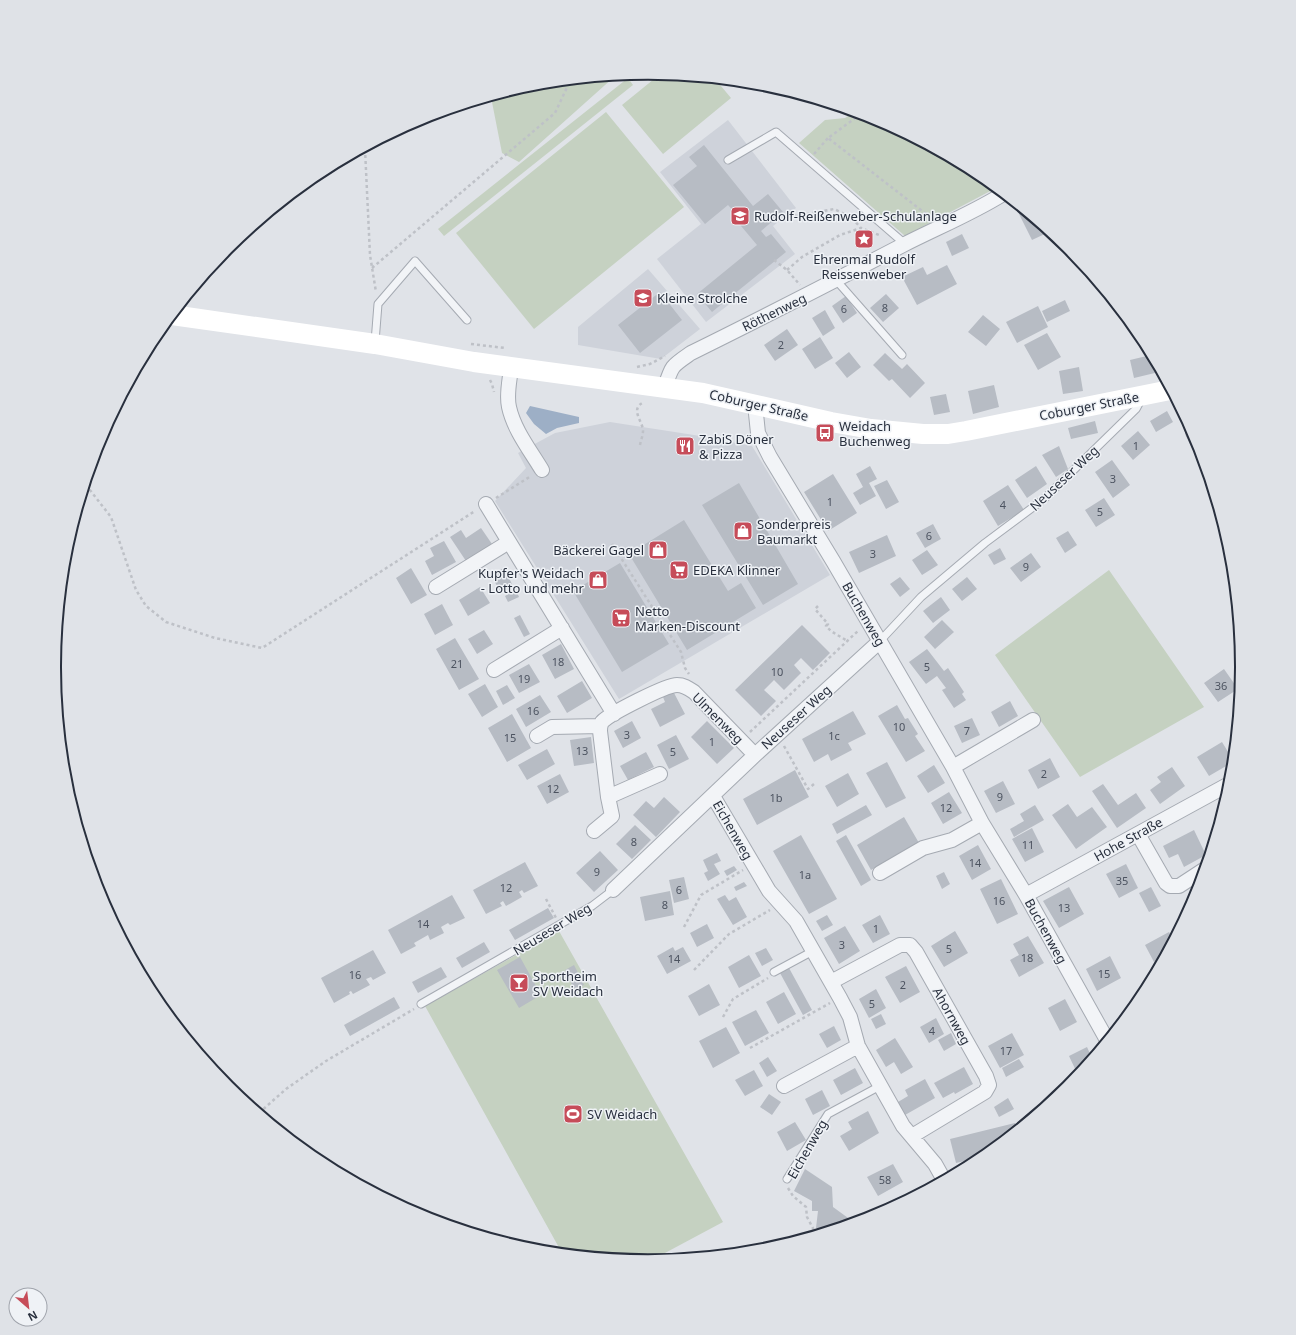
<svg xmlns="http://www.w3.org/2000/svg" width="1296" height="1335" font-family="'Noto Sans',sans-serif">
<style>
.built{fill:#ced2da}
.green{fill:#c5d1c1}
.water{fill:#9dafc6}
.building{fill:#b7bcc4}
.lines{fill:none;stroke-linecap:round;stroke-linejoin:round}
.lane-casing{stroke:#a5aab2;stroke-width:9}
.street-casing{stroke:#a5aab2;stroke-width:16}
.path{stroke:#bec1c7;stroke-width:2.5;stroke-dasharray:3 3;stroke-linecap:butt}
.lane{stroke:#f2f4f7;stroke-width:7}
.street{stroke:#f2f4f7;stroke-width:14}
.secondary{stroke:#fff;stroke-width:20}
.labels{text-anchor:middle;stroke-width:3;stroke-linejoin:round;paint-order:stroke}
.number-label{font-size:11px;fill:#4c5360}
.poi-label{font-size:13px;fill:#29303e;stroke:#eff2f6;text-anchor:start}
.street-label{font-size:13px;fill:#29303e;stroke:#eff2f6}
.rim{fill:none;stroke:#29303e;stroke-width:2}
</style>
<rect width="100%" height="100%" fill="#e0e3e8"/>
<path class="built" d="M728,120L796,208L773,226L795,254L706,322L657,259L701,224L660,172Z
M648,269L700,329L661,359L578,345V327Z
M610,422L694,435L752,446L830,575L619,699L495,501L526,468L518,453L555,433Z"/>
<path class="green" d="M659,75L716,80L731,98L663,154L622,105Z
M614,77L519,162L502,153L491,97L532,85Z
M628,78L633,85L444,236L438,229Z
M606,112L684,207L534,329L456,233Z
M854,112L876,119L978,174L996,188L905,236L799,143L825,120L845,118Z
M1109,570L1204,707L1080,777L995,655Z
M559,931L723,1222L650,1261L562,1253L425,1006Z"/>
<path class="water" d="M530,406L579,417V423L557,428L546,434L534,424L526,413Z"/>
<path class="building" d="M704,145L753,206L768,194L783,212L761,231L766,237L771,234L786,252L712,312L697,294L757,245L736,220L739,217L728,205L705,224L673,185L697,166L689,157Z
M1015,206H1017L1049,232L1032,240Z
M962,234L969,248L952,256L946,242Z
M947,265L957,284L917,305L902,277L923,267L927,275Z
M660,292L682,320L640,353L618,325Z
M886,294L899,308L883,322L870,308Z
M846,296L857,313L843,323L832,306Z
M1065,300L1070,311L1047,322L1042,311Z
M1038,306L1048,327L1017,343L1006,322Z
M825,310L835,328L823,336L812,318Z
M983,315L1000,329L986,346L968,332Z
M787,329L798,345L775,361L764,345Z
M1047,333L1061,357L1038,370L1024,345Z
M820,337L833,358L815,369L802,349Z
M849,352L861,367L847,378L835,363Z
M885,353L902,369L907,364L925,383L910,398L892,379L889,381L873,365Z
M1151,355L1159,372L1134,378L1130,360Z
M1079,367L1083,391L1063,394L1059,371Z
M994,385L999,407L973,414L968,391Z
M946,394L950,412L934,415L930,397Z
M1167,411L1173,422L1156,432L1150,421Z
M1095,421L1098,433L1071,439L1068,428Z
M1138,431L1150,445L1133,460L1121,446Z
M687,438L693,448L682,455L677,444Z
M1059,446L1068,469L1056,477L1042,455Z
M1112,460L1130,485L1113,498L1095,472Z
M870,466L877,479L869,483L876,496L860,505L853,493L863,487L856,474Z
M1036,466L1047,484L1027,498L1015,480Z
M833,474L857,513L828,531L804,492Z
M887,480L899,502L886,509L874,486Z
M739,483L798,584L763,605L702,505Z
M1008,485L1024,510L998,526L983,501Z
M1104,498L1115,515L1096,527L1085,510Z
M684,520L728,591L741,583L756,608L687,650L629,554Z
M933,524L941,539L925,548L916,533Z
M481,528L492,544L466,561L450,537L461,530L466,538Z
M1068,531L1077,545L1065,553L1056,538Z
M887,535L896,556L859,573L849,552Z
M444,541L456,562L432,575L425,561L434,556L430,548Z
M1000,548L1006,559L994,565L988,555Z
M927,550L938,565L922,575L912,560Z
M1031,553L1041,567L1021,582L1010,568Z
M620,563L669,644L622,672L573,591Z
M411,568L427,595L411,604L396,578Z
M504,568L513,586L501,593L491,575Z
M900,577L910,589L900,597L890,584Z
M967,577L977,589L962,601L952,589Z
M480,587L490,603L468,616L459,600Z
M516,590L519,597L508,602L505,596Z
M941,597L950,610L933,623L923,611Z
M442,604L453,625L435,635L424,614Z
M520,615L530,634L524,637L514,618Z
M942,620L954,632L935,649L924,637Z
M802,625L830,653L813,670L801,658L794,665L801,673L784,690L774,680L764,690L776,701L761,716L735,690Z
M484,630L493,644L477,654L468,639Z
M455,638L479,679L459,690L436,649Z
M561,644L574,669L555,679L542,655Z
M927,649L944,671L948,668L964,692L962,694L966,700L954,708L942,690L946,688L937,676L926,684L909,662Z
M529,664L540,682L519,693L509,675Z
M1224,669L1238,689L1218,702L1204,683Z
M582,681L592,698L567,713L557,696Z
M485,684L498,707L482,717L468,694Z
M507,685L515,698L503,705L496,691Z
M673,691L685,714L660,727L651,709L665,702L663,697Z
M540,695L551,712L526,727L516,709Z
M1010,701L1018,716L999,727L991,712Z
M897,705L905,719L908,718L918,734L915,736L925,751L906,762L878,716Z
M853,711L866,734L848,743L852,750L831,761L828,754L814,762L802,739Z
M512,714L531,748L507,762L488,728Z
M972,718L980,735L962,743L954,726Z
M632,721L641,738L623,748L614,731Z
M707,721L734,748L717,764L691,737Z
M676,735L689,759L669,769L657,745Z
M591,737L594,763L574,766L570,740Z
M1222,742L1233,760V762L1209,776L1197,757Z
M547,749L555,764L527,780L518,765Z
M646,752L654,767L628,780L620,766Z
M1050,758L1060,777L1038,789L1028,770Z
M887,762L906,798L886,808L866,773Z
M934,765L945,783L928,793L917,776Z
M1172,767L1185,786L1160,804L1150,790L1161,782L1157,777Z
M795,770L809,797L757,825L743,799Z
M848,773L859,794L837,807L825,786Z
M560,774L569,792L547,804L537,786Z
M1003,781L1015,804L996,813L984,791Z
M1103,784L1118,805L1136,793L1146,808L1117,828L1092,791Z
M949,792L962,813L943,824L931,803Z
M664,797L680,812L656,837L633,815L646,801L654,808Z
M1068,804L1077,817L1092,807L1107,827L1076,849L1052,815Z
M866,805L872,815L837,834L832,824Z
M1035,805L1044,820L1014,837L1010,829L1024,821L1020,814Z
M904,817L919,843L871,870L857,845Z
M635,825L651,840L632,859L616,844Z
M1032,828L1044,852L1025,862L1012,839Z
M1194,830L1206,855L1184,867L1178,854L1169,858L1163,846Z
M801,835L837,899L809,914L773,851Z
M846,835L871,880L861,886L836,841Z
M978,845L991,869L972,880L959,856Z
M600,851L618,870L594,892L576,873Z
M717,853L721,861L714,864L720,874L708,881L704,873L708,871L703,860Z
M525,862L538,886L524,893L522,890L519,892L522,897L506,906L503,901L500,903L502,906L486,914L473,890Z
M1126,864L1138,888L1119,898L1106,874Z
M734,866L737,870L727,876L724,871Z
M944,872L950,884L942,889L936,876Z
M684,877L689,899L674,903L669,880Z
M1001,879L1018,914L997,924L980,889Z
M744,882L747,886L736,891L734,887Z
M1069,887L1084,914L1059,928L1043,901Z
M1151,887L1161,906L1149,912L1139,893Z
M670,891L674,915L645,921L640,897Z
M452,895L465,918L450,925L448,923L441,927L444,933L430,940L428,935L414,943L416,946L401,954L388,930Z
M725,895L729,901L736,897L747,917L733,925L717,899Z
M548,908L554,918L515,940L509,930Z
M827,915L833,925L822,931L816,921Z
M880,915L890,934L873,943L862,925Z
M707,924L714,938L697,947L690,933Z
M845,926L860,951L839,964L824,938Z
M955,931L968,953L944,967L931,946Z
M1169,932L1173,939L1164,956L1154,962L1145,945Z
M1028,936L1044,963L1019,977L1010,960L1019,955L1013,944Z
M484,942L490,952L462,968L456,958Z
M673,947L675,951L683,947L691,961L667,974L657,956Z
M766,948L773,960L762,966L755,953Z
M373,950L386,973L373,980L371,977L366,979L370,985L353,994L351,991L349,992L350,994L334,1003L321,978Z
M749,955L761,976L739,988L728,967Z
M1110,956L1121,978L1097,991L1086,969Z
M520,957L541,995L519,1008L497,970Z
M574,965L584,985L574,989L565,970Z
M906,966L920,992L900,1003L885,977Z
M441,967L447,977L418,993L412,982Z
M789,968L812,1010L803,1015L780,973Z
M709,984L720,1005L699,1016L688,996Z
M876,989L886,1008L869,1018L859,999Z
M784,992L796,1014L778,1024L766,1002Z
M394,997L400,1008L350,1036L344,1025Z
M1065,999L1077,1022L1060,1031L1048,1008Z
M756,1010L769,1033L745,1046L732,1022Z
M881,1014L886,1024L876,1029L871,1019Z
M936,1018L944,1034L929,1043L920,1027Z
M834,1026L841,1040L827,1048L819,1034Z
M726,1027L740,1053L713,1068L699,1041Z
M951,1033L956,1044L944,1051L938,1040Z
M1012,1033L1024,1055L1000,1068L988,1046Z
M895,1038L913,1067L901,1074L894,1062L886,1067L876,1050Z
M1087,1047L1092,1058L1078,1075L1069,1056Z
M768,1057L777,1071L767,1077L759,1063Z
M1019,1059L1024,1067L1006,1077L1002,1068Z
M964,1067L973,1084L955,1094L954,1092L943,1098L934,1083Z
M855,1068L863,1083L841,1095L833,1080Z
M754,1070L763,1086L745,1096L735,1080Z
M925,1079L935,1098L905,1115L898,1102L908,1096L905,1090Z
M822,1090L830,1106L813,1115L805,1099Z
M769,1094L781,1102L772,1115L760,1107Z
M1008,1098L1014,1109L999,1117L994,1107Z
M868,1111L879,1133L849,1151L840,1136L852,1129L848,1122Z
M795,1122L806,1140L787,1151L777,1132Z
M1015,1123L1017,1129L985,1156L956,1163L950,1139Z
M893,1164L903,1182L878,1196L867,1177Z
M805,1169L832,1187L833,1207L855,1223L824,1232L816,1228L818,1211H812V1201L794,1191Z
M923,1187L924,1190L904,1201L902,1198Z"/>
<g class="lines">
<defs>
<path id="lane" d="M728,160L776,132L905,244
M836,280L902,355
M375,342L378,304L415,261L467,320
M1187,421L1190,434L1202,458
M879,642L921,597L985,543L1044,499L1136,409L1142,398
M774,972L813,951
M421,1004L592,906L613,890
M787,1179L828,1114L880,1086"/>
<path id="street" d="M511,367C510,380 506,394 509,407C514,430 530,450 542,470
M665,387C672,365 672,366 691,353C762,318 832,282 903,245C936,228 971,214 1003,194
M755,404L758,433L770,457L833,561L953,767L982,823L1026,895L1107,1040
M486,504L614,714
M436,587L509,542
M494,670L562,628
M537,736L552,727L600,726
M953,767L1033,720
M713,796L769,891L796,921L840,998L850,1017L858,1046L903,1126L935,1164L944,1180
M608,797L660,774
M594,831L612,816L608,797L600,731C600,728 600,725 602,722C609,714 666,685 677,685C684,685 688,688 694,692L755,755
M1138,834L1166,883L1170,886H1179L1205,869
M880,873L923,848L952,840L982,823
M613,890L755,755L879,642
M1026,895L1231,783
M831,982L900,945H910L916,952L986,1076L989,1085L985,1092L912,1136
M784,1086L858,1046"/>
</defs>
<use href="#lane" class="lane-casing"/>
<use href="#street" class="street-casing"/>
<path class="path" d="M861,114L828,138L930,217
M365,149L370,255L376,292
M814,154L828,138
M783,215L797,216L834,209L851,217L861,228
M774,260L787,270L800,285
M372,268L555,113L570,81
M787,270L802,257L840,235L861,228L879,235
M471,344L505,348
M637,367L650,364L665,356
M490,380L492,384L494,392
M640,445C641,440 643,435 643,431C643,421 629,409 644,402
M86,485L111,517L136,590L146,606L166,622L215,638L262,648L475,511
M496,498L531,476
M612,544L681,652L685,668L689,674
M818,606L815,609L828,624L826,626C833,634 839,635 847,641
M750,732L859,630
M784,746L808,789L814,784
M546,899L556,918
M684,927L701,895L743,870
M694,970L729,934L770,910
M723,1017L733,999L768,978
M750,1048L830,1003
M259,1113L286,1089L326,1061L414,1009
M954,1172L970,1166
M788,1188L793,1196L806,1207L807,1217L816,1234"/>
<use href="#lane" class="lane"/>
<use href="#street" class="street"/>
<path class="secondary" d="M172,315L375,344L474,362L703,393L831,422L871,429L923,434H948L966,431L1170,390"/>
</g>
<defs>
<symbol id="school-square" viewBox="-11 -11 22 22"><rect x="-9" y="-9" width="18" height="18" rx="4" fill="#c64c59" stroke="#eff2f6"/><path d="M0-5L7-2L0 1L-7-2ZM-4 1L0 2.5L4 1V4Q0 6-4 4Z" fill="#fff"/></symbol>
<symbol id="sight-square" viewBox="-11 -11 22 22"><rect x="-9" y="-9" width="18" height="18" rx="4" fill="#c64c59" stroke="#eff2f6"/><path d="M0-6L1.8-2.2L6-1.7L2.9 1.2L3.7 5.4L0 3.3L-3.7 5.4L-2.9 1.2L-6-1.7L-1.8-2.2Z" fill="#fff"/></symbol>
<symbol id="bus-square" viewBox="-11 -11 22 22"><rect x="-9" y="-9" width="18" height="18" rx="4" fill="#c64c59" stroke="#eff2f6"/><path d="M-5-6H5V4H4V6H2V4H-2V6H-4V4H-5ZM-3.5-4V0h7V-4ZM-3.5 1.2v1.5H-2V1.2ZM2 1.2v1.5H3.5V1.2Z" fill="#fff"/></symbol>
<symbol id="restaurant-square" viewBox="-11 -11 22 22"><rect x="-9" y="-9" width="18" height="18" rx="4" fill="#c64c59" stroke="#eff2f6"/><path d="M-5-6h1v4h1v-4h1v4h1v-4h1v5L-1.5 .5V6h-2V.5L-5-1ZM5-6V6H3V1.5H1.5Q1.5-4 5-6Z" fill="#fff"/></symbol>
<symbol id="shop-square" viewBox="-11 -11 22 22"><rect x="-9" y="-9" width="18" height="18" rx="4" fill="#c64c59" stroke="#eff2f6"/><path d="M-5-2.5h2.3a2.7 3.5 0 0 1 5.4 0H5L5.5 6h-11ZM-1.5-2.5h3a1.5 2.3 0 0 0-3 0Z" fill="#fff"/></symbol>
<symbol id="supermarket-square" viewBox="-11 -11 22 22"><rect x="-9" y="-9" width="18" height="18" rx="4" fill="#c64c59" stroke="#eff2f6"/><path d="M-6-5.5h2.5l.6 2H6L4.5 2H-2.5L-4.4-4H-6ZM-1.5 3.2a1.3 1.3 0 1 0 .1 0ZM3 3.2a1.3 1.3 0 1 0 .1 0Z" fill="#fff"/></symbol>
<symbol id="bar-square" viewBox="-11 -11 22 22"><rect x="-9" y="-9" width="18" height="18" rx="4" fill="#c64c59" stroke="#eff2f6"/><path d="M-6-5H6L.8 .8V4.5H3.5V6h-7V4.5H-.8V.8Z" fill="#fff"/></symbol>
<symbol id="stadium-square" viewBox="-11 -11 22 22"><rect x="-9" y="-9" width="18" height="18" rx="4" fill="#c64c59" stroke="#eff2f6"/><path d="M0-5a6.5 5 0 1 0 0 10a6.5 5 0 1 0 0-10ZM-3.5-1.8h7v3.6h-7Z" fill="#fff"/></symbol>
</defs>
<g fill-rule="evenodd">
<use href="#school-square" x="729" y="205" width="22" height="22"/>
<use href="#sight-square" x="853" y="228" width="22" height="22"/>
<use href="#school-square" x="632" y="287" width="22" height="22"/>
<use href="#bus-square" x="814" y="422" width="22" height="22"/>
<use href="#restaurant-square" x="674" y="435" width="22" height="22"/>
<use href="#shop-square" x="732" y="520" width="22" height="22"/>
<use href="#shop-square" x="647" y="539" width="22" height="22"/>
<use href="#supermarket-square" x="668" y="559" width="22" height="22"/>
<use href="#shop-square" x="587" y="569" width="22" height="22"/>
<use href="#supermarket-square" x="610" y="607" width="22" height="22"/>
<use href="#bar-square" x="508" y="972" width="22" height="22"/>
<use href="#stadium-square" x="562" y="1103" width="22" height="22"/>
</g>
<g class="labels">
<g class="number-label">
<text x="885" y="312">8</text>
<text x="844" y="313">6</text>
<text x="781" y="349">2</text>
<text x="1136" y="450">1</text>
<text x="1113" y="483">3</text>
<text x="830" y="506">1</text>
<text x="1003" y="509">4</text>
<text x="1100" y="516">5</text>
<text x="929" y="540">6</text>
<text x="873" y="558">3</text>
<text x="1026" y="571">9</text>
<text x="558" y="666">18</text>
<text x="457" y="668">21</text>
<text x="927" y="671">5</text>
<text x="777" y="676">10</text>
<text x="524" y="683">19</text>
<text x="1221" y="690">36</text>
<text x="533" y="715">16</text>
<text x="899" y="731">10</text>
<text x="967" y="735">7</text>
<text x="627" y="739">3</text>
<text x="834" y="740">1c</text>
<text x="510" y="742">15</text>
<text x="712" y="746">1</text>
<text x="582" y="755">13</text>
<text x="673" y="756">5</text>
<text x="1044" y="778">2</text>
<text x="553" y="793">12</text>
<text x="1000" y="801">9</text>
<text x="776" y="802">1b</text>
<text x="946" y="812">12</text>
<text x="634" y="846">8</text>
<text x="1028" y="849">11</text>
<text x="975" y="867">14</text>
<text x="597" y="876">9</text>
<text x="805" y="879">1a</text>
<text x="1122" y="885">35</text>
<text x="506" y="892">12</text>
<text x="679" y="894">6</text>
<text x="999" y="905">16</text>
<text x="665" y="909">8</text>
<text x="1064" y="912">13</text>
<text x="423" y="928">14</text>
<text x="876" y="933">1</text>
<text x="842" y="949">3</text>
<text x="949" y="953">5</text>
<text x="1027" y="962">18</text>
<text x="674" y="963">14</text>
<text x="1104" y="978">15</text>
<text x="355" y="979">16</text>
<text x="903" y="989">2</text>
<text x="872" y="1008">5</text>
<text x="932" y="1035">4</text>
<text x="1006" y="1055">17</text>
<text x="885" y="1184">58</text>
</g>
<g class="poi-label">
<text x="754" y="221">Rudolf-Reißenweber-Schulanlage</text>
<text x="864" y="264" text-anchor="middle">Ehrenmal Rudolf<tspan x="864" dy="15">Reissenweber</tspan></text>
<text x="657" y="303">Kleine Strolche</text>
<text x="839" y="431">Weidach<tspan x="839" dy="15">Buchenweg</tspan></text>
<text x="699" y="444">ZabiS Döner<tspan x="699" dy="15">&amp; Pizza</tspan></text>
<text x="757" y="529">Sonderpreis<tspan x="757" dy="15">Baumarkt</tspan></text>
<text x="644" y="555" text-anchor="end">Bäckerei Gagel</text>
<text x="693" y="575">EDEKA Klinner</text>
<text x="584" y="578" text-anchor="end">Kupfer's Weidach<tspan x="584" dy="15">- Lotto und mehr</tspan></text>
<text x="635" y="616">Netto<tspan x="635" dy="15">Marken-Discount</tspan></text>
<text x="533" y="981">Sportheim<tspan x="533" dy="15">SV Weidach</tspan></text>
<text x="587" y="1119">SV Weidach</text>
</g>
<g class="street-label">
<text transform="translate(774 312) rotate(-26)" y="5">Röthenweg</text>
<text transform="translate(759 405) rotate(13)" y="5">Coburger Straße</text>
<text transform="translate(1089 406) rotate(-11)" y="5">Coburger Straße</text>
<text transform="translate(1064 478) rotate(-43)" y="5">Neuseser Weg</text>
<text transform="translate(864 614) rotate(60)" y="5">Buchenweg</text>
<text transform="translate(796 717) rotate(-42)" y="5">Neuseser Weg</text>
<text transform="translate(718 718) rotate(45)" y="5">Ulmenweg</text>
<text transform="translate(733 830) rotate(60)" y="5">Eichenweg</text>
<text transform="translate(1128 839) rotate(-29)" y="5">Hohe Straße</text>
<text transform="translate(552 929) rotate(-31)" y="5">Neuseser Weg</text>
<text transform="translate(1046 931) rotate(61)" y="5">Buchenweg</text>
<text transform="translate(952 1016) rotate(61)" y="5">Ahornweg</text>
<text transform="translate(807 1149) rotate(-60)" y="5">Eichenweg</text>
</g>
</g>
<path d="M0 0H1296V1335H0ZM61 667a587 587 0 1 1 1174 0a587 587 0 1 1-1174 0Z" fill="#dfe2e7" fill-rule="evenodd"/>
<path class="rim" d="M61 667a587 587 0 1 1 1174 0a587 587 0 1 1-1174 0Z"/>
<g transform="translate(28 1307) rotate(152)"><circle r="19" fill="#eff2f6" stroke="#a0a4ac"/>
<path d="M0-3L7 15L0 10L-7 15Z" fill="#c64c59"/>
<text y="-6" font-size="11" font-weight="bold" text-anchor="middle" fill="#29303e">N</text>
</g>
</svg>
